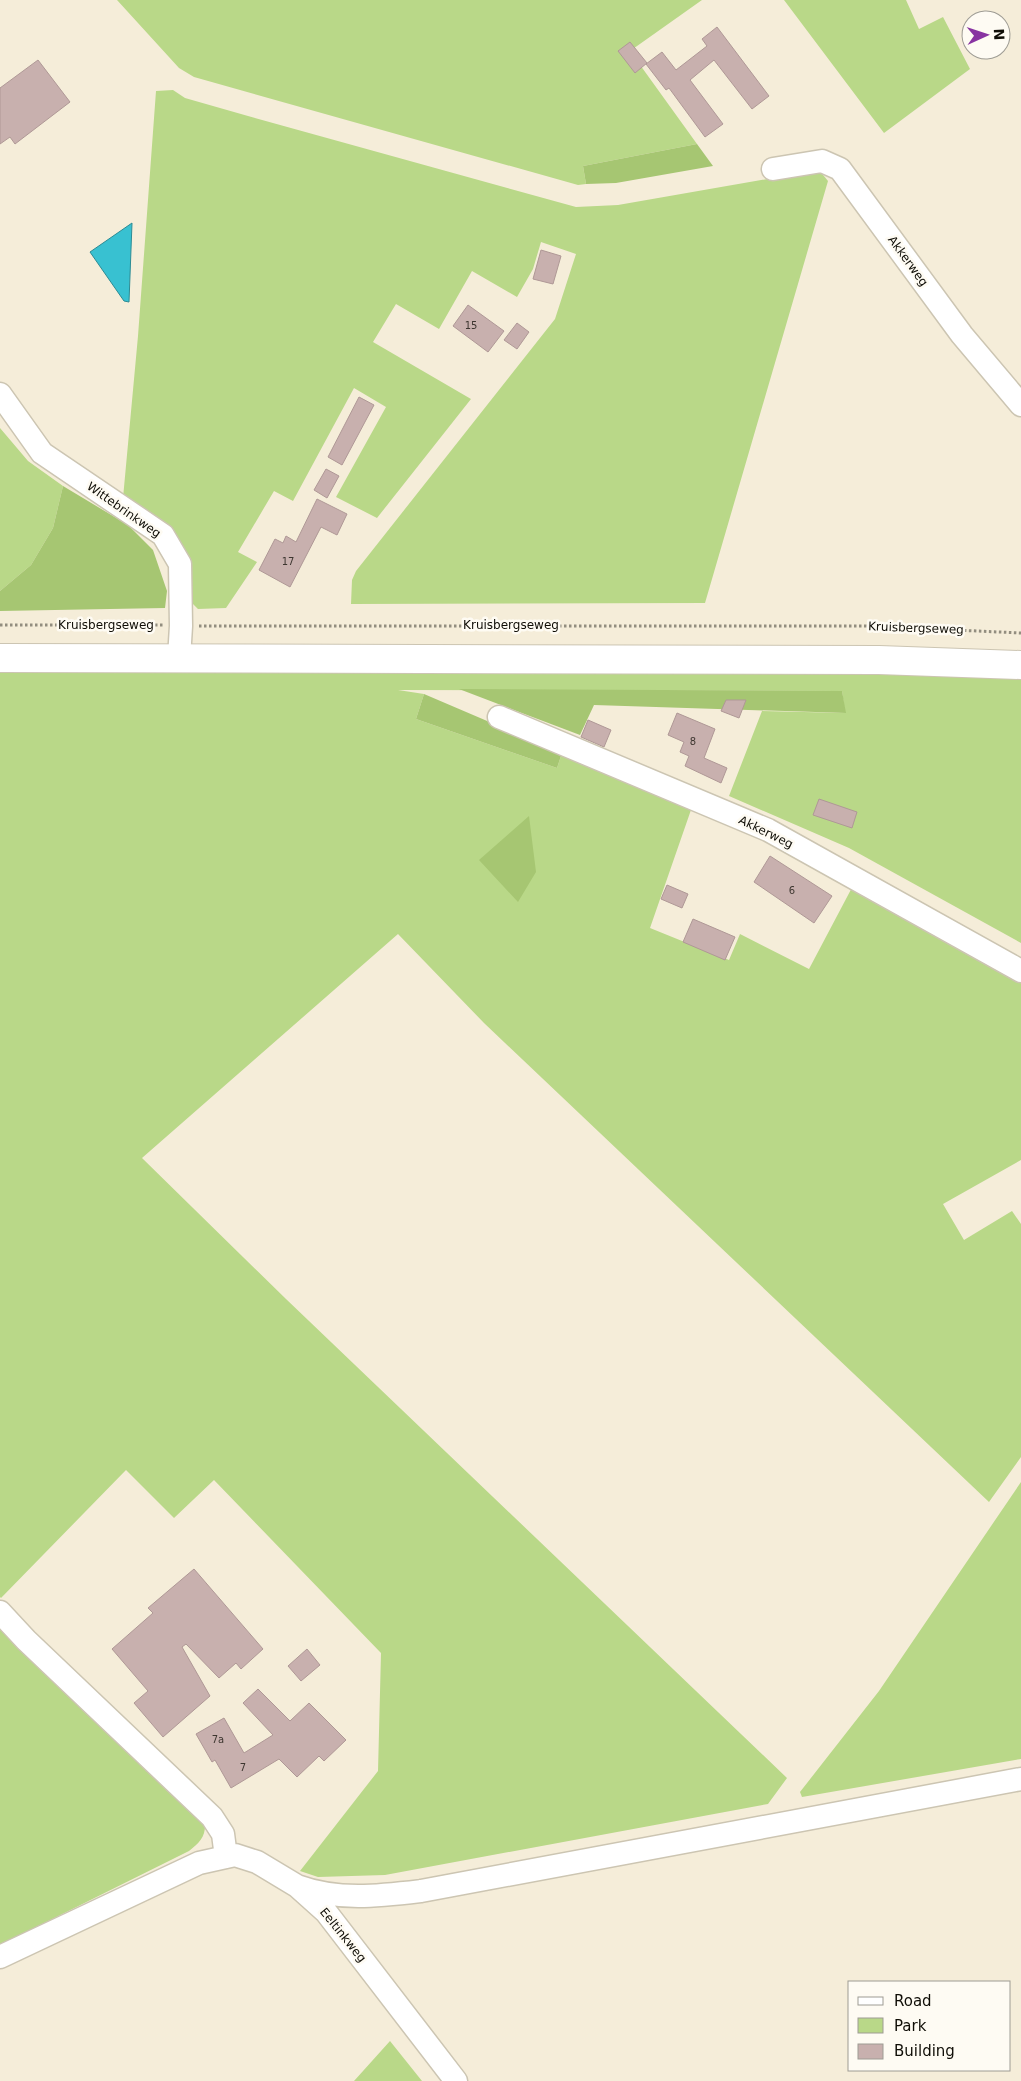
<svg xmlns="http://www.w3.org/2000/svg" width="1021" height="2081" font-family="'DejaVu Sans',sans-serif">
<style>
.green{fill:#b9d888}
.forest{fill:#a6c672}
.water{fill:#38c1d1;stroke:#2c8b94}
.building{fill:#c8b0ae;stroke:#af9896}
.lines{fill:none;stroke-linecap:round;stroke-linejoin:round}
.minor-casing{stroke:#ccc5b2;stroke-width:25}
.major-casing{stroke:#ccc5b2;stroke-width:30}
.path{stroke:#928d7f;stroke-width:3;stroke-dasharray:2.5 2.5;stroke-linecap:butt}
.minor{stroke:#fff;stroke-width:22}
.major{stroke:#fff;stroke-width:28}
.labels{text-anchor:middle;stroke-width:5;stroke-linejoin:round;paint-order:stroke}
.number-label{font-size:10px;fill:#3d3630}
.street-label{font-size:12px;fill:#0f0d06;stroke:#fefbf3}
</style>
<rect width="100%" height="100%" fill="#f5edd9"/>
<path class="green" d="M117,0H702L630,51L697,144L583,166L586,184L578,185L194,77L179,68Z
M784,0H906L919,29L943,17L970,69L884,133Z
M173,90L185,98L248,116L576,207L618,205L819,170L828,181L705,603L351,604L352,580L356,571L555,319L576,254L541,242L533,269L517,297L472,271L439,329L396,304L373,342L471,399L377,518L336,497L386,407L354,388L293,501L274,491L238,552L257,562L226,608L198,609L193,604L177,554L123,498L138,336L156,91Z
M0,428L28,461L63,486L53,528L31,565L0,591Z
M0,668L955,671L1021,677V943L849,848L729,796L762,711L845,713L842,691L398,690L424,694L416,719L557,768L562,753L692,807L650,928L729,960L740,934L809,969L856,880L1021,975V1160L943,1204L964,1240L1012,1211L1021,1224V1457L989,1502L484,1023L398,934L142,1158L286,1299L787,1778L768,1804L385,1875L318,1877L300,1871L378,1771L381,1653L214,1480L174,1518L126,1470L1,1598L0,1597Z
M1021,1482V1759L802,1797L800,1792L879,1691Z
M0,1617L205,1821C206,1837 200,1842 189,1851L0,1945Z
M390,2041L422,2081H354Z"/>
<path class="forest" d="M697,144L713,166L616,183L586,184L583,166Z
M63,486L128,525L153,550L167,591L165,608L0,611V591L31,565L53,528Z
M459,689L842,691L846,713L594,705L580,735Z
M424,694L562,753L557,768L416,719Z
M529,816L536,872L518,902L479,860Z"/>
<path class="water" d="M132,223L129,302L124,301L90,252Z"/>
<path class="building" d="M717,27L769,96L752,109L714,60L690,80L723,124L705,137L669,88L666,90L646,64L662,52L676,70L707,46L702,39Z
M630,42L647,63L635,73L618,51Z
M38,60L70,102L15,144L10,137L0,144V88Z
M541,250L561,256L553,284L533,279Z
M468,305L504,331L488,352L453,326Z
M517,323L529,332L517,349L504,340Z
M359,397L374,405L342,465L328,457Z
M326,469L339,476L327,498L314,490Z
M317,499L347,514L337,535L321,527L290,587L259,570L275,539L283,543L286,536L296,542Z
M726,700H746L739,718L721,711Z
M677,713L715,729L704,758L727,768L721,783L685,766L689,756L680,752L684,742L668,735Z
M588,720L611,730L604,747L581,737Z
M819,799L857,812L852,828L813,815Z
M770,856L832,896L814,923L754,882Z
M667,885L688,894L682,908L661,899Z
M693,919L735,937L725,960L683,942Z
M194,1569L263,1649L241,1669L236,1663L219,1678L186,1644L182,1647L210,1696L163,1737L134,1703L148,1691L112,1649L153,1613L148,1608Z
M307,1649L320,1665L301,1681L288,1666Z
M258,1689L290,1721L309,1703L346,1740L324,1761L319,1756L297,1777L279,1759L231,1788L215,1760L212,1762L196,1734L224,1718L244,1753L273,1735L243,1703Z"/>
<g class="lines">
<defs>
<path id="minor" d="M773,169L822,161L840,169L962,335L1021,405
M0,394L42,453L163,535L180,564L181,626L179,658
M499,717L768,830L1021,971
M0,1612L26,1640L212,1817L223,1834L226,1857
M297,1886C338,1901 379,1896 421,1891L1021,1779
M0,1957L199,1863L235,1855L257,1862L297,1886L326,1912L456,2081"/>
<path id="major" d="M0,658L879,660L1021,665"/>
</defs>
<use href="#minor" class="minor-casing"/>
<use href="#major" class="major-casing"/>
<path class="path" d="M0,625H163
M199,626H866L1021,633"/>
<use href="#minor" class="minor"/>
<use href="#major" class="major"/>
</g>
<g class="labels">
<g class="number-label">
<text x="471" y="329">15</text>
<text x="288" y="565">17</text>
<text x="693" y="745">8</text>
<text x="792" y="894">6</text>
<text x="218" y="1743">7a</text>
<text x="243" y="1771">7</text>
</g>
<g class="street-label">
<text transform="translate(908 261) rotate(54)" y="4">Akkerweg</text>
<text transform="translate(124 510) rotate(35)" y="4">Wittebrinkweg</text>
<text x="106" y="629">Kruisbergseweg</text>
<text x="511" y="629">Kruisbergseweg</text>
<text transform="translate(916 628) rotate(2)" y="4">Kruisbergseweg</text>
<text transform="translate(766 832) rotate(26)" y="4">Akkerweg</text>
<text transform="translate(343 1935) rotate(51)" y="4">Eeltinkweg</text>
</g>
</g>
<rect x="848" y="1981" width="162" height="90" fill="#fefbf3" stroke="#9e9c94"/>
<rect x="858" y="1997" width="25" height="8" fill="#ffffff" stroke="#9e9c94"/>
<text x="894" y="2006" font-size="15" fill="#0f0d06">Road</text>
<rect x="858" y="2018" width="25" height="15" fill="#b9d888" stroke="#9e9c94"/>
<text x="894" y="2031" font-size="15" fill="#0f0d06">Park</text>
<rect x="858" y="2044" width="25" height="15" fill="#c8b0ae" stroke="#9e9c94"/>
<text x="894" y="2056" font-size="15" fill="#0f0d06">Building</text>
<g transform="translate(986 35) rotate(87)"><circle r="24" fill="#fefbf3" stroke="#9e9c94"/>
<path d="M0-4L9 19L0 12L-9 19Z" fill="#8833a1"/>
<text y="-8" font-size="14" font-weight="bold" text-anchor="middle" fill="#0f0d06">N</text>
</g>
</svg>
